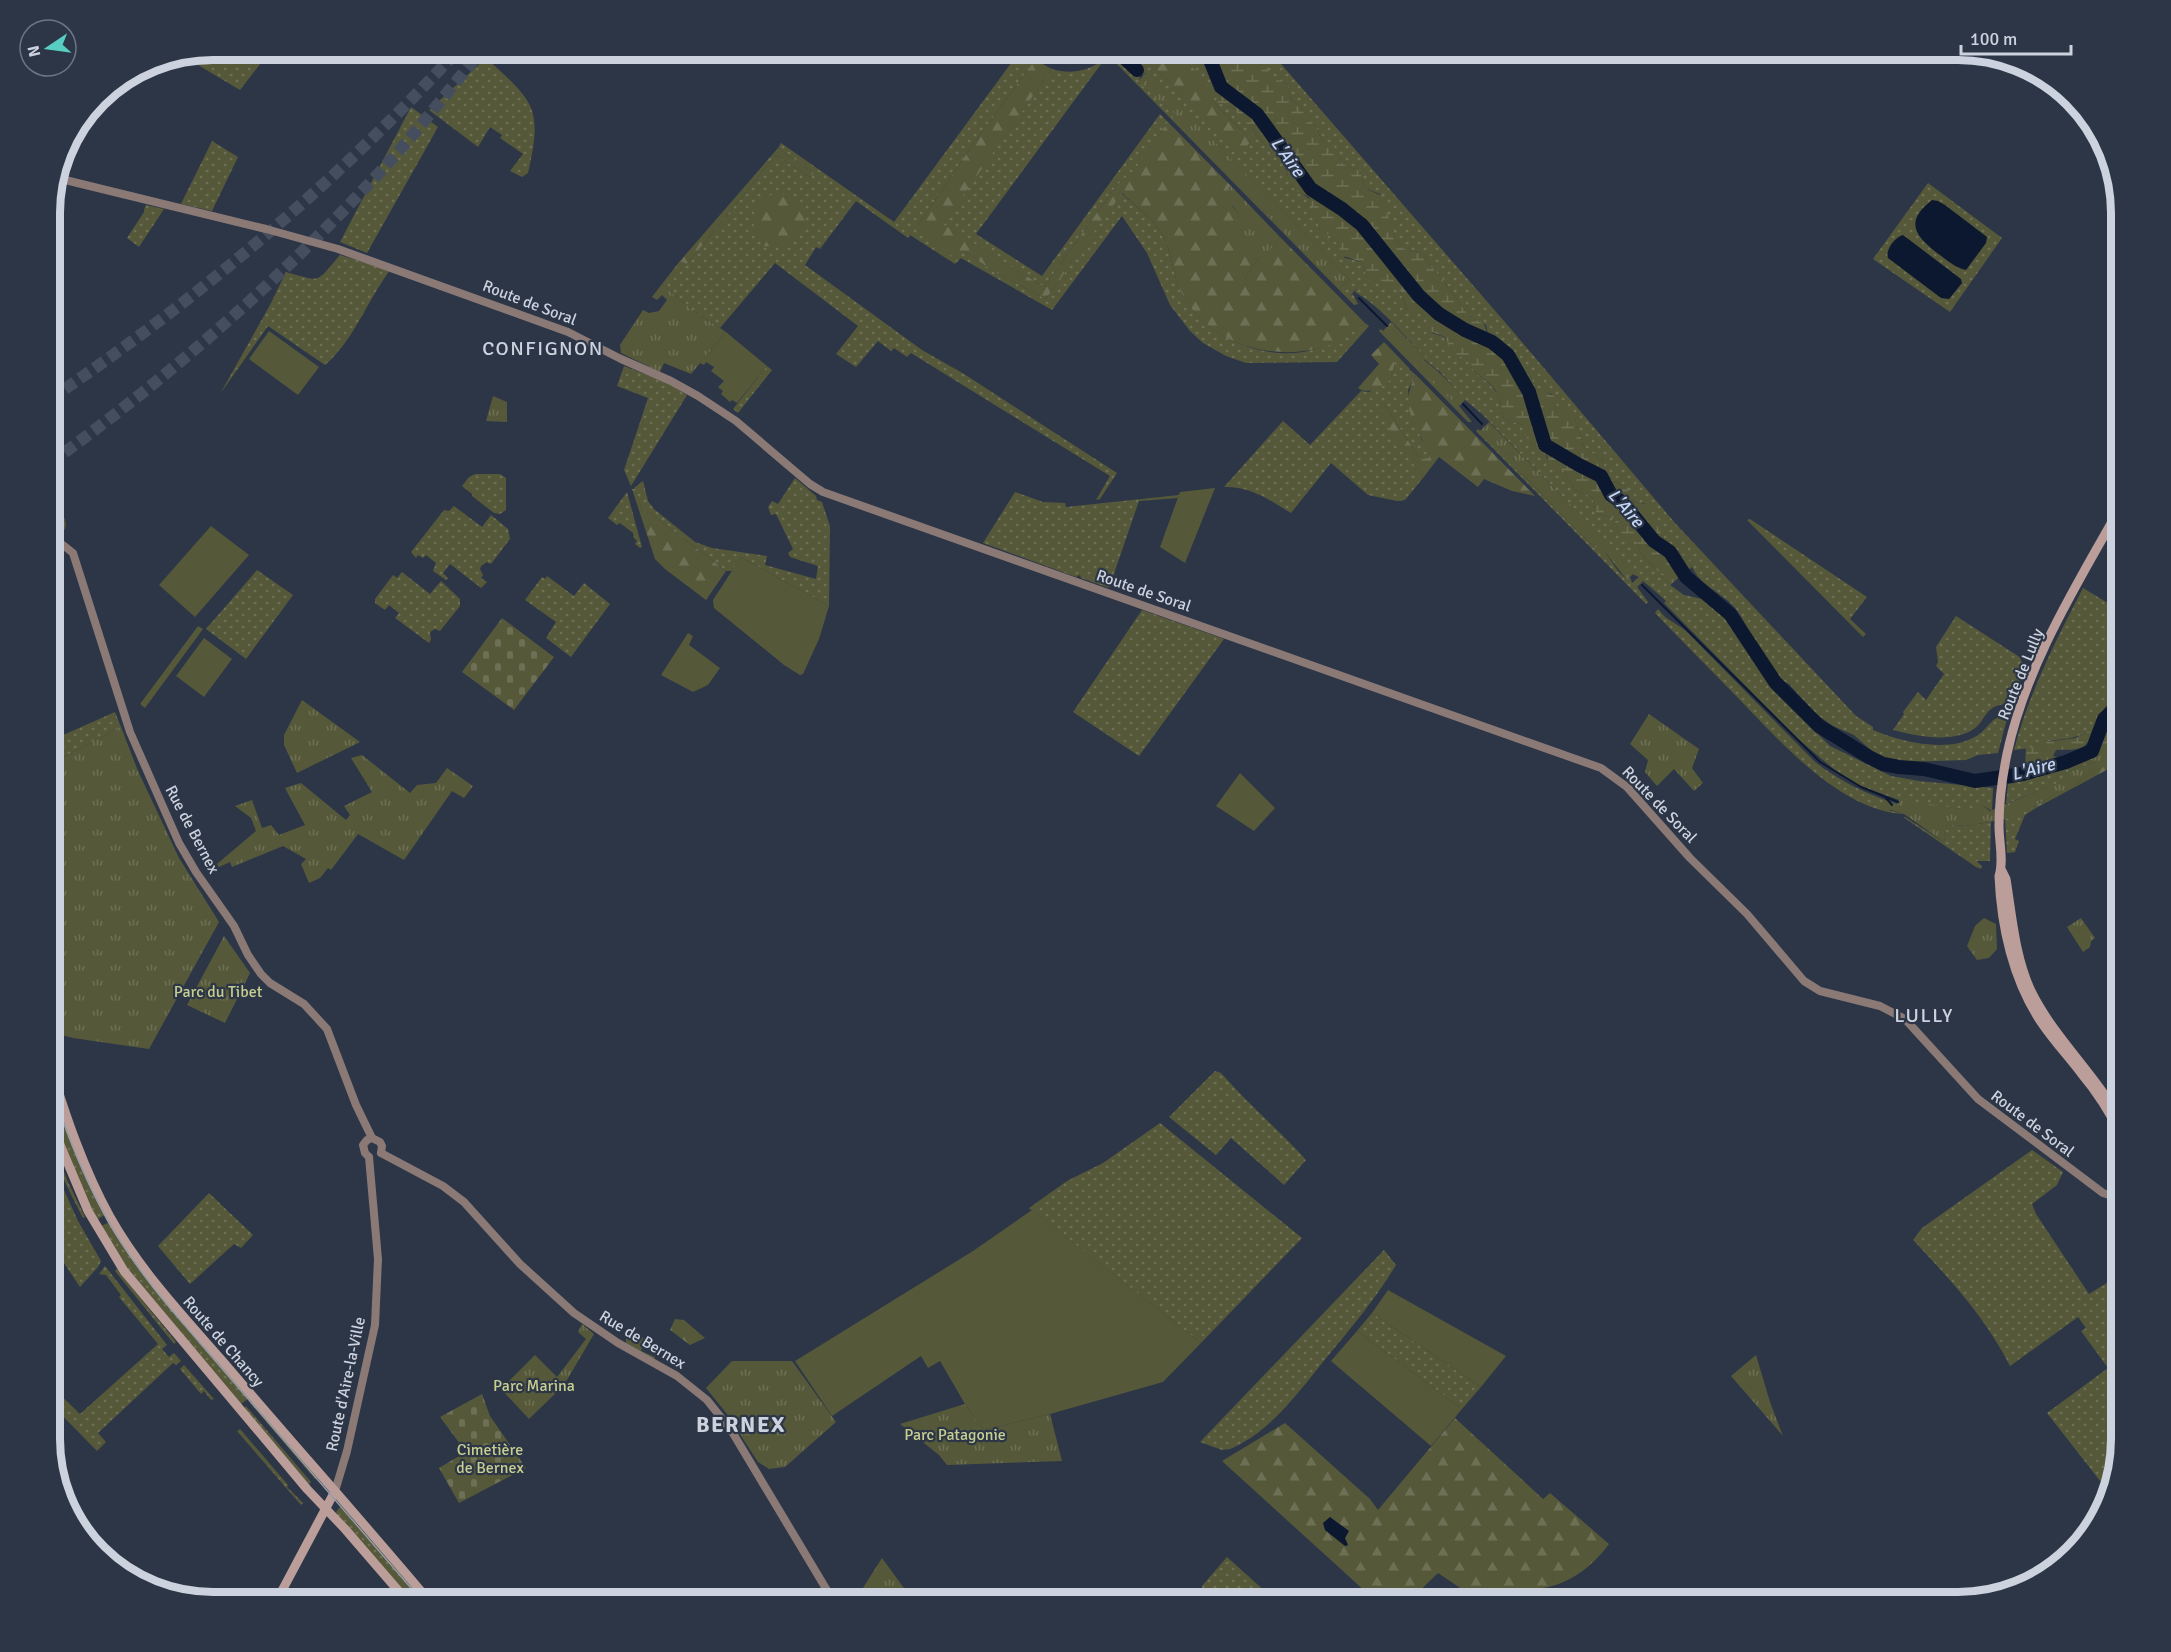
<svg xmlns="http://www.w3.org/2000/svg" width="2171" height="1652" font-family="Signika,sans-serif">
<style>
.grass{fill:url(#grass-dots);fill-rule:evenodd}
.forest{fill:url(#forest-firs)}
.wetland{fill:url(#wetland-marsh)}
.cemetery{fill:url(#cemetery-stones)}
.park{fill:url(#park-tufts)}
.garden{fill:#565939}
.water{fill:#0c1830}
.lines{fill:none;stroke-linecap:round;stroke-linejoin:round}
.stream{stroke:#0c1830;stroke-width:2}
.river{stroke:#0c1830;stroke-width:14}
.motorway-tunnel{stroke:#444e5e;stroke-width:12;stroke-dasharray:12 6;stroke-linecap:butt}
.tertiary{stroke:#8b7976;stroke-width:8}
.secondary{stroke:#bb9e99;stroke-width:9}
.tram{stroke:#959daa;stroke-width:1.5}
.labels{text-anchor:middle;stroke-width:4.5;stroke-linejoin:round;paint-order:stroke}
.street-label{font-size:16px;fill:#cdd3de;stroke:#2c3647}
.park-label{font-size:16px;fill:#c7ce90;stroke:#2c3647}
.water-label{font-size:18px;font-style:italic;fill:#c4d5f6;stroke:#2c3647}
.quarter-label{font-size:20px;letter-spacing:1.5px;fill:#cdd3de;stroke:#2c3647}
.district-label{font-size:22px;font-weight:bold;letter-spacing:1.5px;fill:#cdd3de;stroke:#2c3647}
.rim{fill:none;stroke:#cdd3de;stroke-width:8}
</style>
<defs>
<pattern id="grass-dots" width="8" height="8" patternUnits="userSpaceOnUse" patternTransform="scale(1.5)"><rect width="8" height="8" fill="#565939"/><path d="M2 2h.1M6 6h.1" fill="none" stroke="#6d7055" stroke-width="1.8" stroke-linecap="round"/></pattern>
<pattern id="forest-firs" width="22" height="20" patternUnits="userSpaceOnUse" patternTransform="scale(1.5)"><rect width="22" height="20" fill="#565939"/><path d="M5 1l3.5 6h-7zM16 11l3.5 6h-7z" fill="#6d7055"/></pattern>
<pattern id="wetland-marsh" width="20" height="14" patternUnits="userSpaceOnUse" patternTransform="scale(1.5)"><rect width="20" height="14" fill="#565939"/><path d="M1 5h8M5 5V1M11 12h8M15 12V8" fill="none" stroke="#6d7055"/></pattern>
<pattern id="cemetery-stones" width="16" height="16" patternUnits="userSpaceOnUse" patternTransform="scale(1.5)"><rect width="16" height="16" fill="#565939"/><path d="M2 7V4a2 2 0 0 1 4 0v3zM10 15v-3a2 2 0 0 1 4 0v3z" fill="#6d7055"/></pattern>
<pattern id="park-tufts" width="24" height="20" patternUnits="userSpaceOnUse" patternTransform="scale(1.5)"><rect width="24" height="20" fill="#565939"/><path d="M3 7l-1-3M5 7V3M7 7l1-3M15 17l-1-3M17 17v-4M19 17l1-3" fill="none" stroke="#6d7055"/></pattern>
</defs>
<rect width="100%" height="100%" fill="#2c3647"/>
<path class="grass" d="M213,50H271L240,90L198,65L207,51Z
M1035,50H1107L1108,51L1097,59L1094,56C1075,70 1053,61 1035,50Z
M1123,50H1137L1239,152L1249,142L1241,130L1217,106L1206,84L1177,50H1188L1194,62L1209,68L1219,103L1235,109L1253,128L1254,133L1261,139L1271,153L1283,161L1291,186L1311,200L1320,230L1334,238L1345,258L1362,262L1367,278L1397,289L1400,291L1407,309L1425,315L1432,333L1444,337C1453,350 1452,354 1469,360C1472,376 1488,378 1496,392C1501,400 1501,410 1504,419L1523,425L1530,443L1544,449L1547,459L1564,471L1575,490L1592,497L1596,513L1614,519L1619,535L1636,540L1640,552L1670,585L1684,595L1702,599L1727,620L1746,650L1758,664L1772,689L1830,746L1891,776L1919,781L1993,788L1992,811L1982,805L1981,809H1960L1899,800L1861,786L1836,771L1798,739L1664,603L1666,601C1659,594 1651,588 1643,581L1637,587L1648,602L1646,604L1476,431L1478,429L1515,461L1519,471L1588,541L1596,548L1600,545L1618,571L1627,580L1630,577L1632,583L1639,577L1632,574L1635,571L1482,414L1465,400L1459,406L1472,422H1468L1379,331L1381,329L1450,398L1461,395L1440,372L1424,359L1425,357C1405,336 1379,305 1355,292L1357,288L1350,296L1353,294L1358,304L1354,305L1110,57L1112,55L1114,58L1117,56L1134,75L1140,77L1139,80L1146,73L1142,75L1140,69L1122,51ZM1150,77L1349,279L1341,287L1300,249L1173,117L1175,114L1142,85Z
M1253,50H1269L1510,328L1675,523L1856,716L1873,727V730C1901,742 1950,754 1978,735C1989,728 1992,715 2008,715L1998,753L1978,755L1966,760L1905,762L1890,760L1874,753L1854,735L1833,726L1816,714L1789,684C1769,677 1749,626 1736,609C1723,592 1696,585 1691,563L1663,537L1644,503C1631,504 1631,497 1627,487L1608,478L1602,460L1584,447L1575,419L1557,407L1552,394L1536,389L1529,373L1489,338L1486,325L1469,316L1443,280L1429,264L1425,256L1420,252L1404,249L1395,239L1380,194L1365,188L1360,171L1343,164C1338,152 1335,145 1322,141L1316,126L1309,122L1301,108L1291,99L1287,84L1273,78L1266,70L1262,58Z
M1020,51L1035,60L974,143L918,225L966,252L993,271L1046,299L1121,193C1134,205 1151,217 1161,232C1173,251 1172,278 1184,297C1208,339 1266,362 1312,350C1332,345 1349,335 1365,323L1369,326L1337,362L1246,363L1226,356L1203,343L1190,331L1170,305L1147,253L1122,216L1052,310L961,258L955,264L910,235L908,238L856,201L820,249L816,247L805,265L922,350L964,374L1117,473L1100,499L1096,500L1110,476L911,353L907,357L894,348L891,351L878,341L856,367L836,354L858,326L775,263L720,328L691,309L662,284L680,261L687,264L776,155L810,177L814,173L778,148L781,143L894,222Z
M486,58C534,102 543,107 528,173L522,177L510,171L523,154L500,138L502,135L490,127L478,147L429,110Z
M1104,60L976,234L1042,276L1160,114L1168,122L1135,170L1116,186L1044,287L942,224L1052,69C1071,75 1087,71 1104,60Z
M411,107L438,127L367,253L340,242Z
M212,141L238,157L212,211L181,204Z
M1928,183L2002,238L1950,312L1873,259Z
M146,205L164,209L139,247L127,238L144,212V210Z
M340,255L390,270C367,301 354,340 325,365L268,326L220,394L270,305L286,272C322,282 315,284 340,255Z
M1397,359L1416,375L1408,390L1411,414L1421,438L1430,450V458L1420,459L1384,404L1381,405L1390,428L1423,478L1405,500L1397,501L1368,495L1331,463L1291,513C1269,500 1251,486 1224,487L1283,421L1310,445L1361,391L1369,392L1392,376L1393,363Z
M624,366L668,383L687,395L631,486L624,470L648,398L617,386Z
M767,366L772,370L738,413L733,409Z
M50,469L66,524L65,529L60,533L50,497Z
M475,474H500L506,478V510L500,514L494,513L472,496V494L462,486L469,477Z
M795,478L816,496L817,500L822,502L830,526L829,606L741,557L732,571H726L649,512L643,513L634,488L643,481L648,501L654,509L695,542L712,548L767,556L765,565L816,579L818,566L790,557L788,553L793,549L776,514L771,515L768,507L772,501L778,504Z
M627,492L642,547L640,548L635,544L637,541L634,538L633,533L620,523L617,525L608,518Z
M1015,492L1043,502L1065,503L1066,507L1179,495L1178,498L1139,501L1109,588L1081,578L1080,575L1076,577L983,543Z
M454,506L482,527L491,515L508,529L510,539L491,564L487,562L481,566L480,569L483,575L481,578L487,582L481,588L450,564L443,573L448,578L446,580L433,571L436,563L426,555L423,558L418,555L416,558L411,552L444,510L449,511Z
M1750,519L1867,597L1850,619L1866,634L1863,637L1747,520Z
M257,570L293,595L246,659L206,629Z
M402,572L430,594L441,581L460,599V606L440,631L435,629L430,632L431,640L429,643L395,618L399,613L389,605L385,610L375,603V599L393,575L397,578Z
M547,576L574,596L584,583L610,604L571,657L546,638L556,622L525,600L542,577L545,579Z
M2083,588L2121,611V695C2112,704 2098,715 2097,728L2093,734L2088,731C2075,740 2062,738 2046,742L2045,746L2014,750C2029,693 2056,640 2083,588Z
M1658,609L1665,617L1685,630L1815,762C1840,781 1867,795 1898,804L1897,806L1889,810L1904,814C1840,811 1779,740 1738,698C1710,669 1682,641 1655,613Z
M1142,610L1224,639L1139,756L1073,712Z
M1956,616L2021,658V661L2026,665C2022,675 2018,692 2011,700C2006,705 1996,704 1990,710C1984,715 1982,723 1975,728C1954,744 1916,736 1893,730L1904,714L1903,712L1918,692L1926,700L1944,674L1936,666L1938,662L1936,647Z
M115,712L121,727L50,764V738L52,740Z
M2121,740V754L2119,755L2117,750L2091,760L2092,763L2065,773L2068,779L2006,804L2008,784C2040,778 2098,760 2121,740Z
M2035,806L2036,808L2025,815L2015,839L2019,841L2015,852L2007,853L2005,819Z
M1903,817H1905L1944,842L1947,825L1977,826L1978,824L1991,822L1990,861H1976L1982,866L1981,869L1976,867Z
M1215,1071L1221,1073C1248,1104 1279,1130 1306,1160L1284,1185L1231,1138L1216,1155L1169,1117Z
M50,1100L59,1124L65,1122L105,1215L96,1220C83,1190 50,1130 50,1100Z
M1160,1123L1302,1238L1201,1343L1029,1208L1067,1181L1103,1163Z
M50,1135L68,1182L85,1217L83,1218C73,1198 50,1156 50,1135Z
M2032,1150L2063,1172L2057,1185L2032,1204L2036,1214L2089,1294L2121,1274V1439L2115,1476L2104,1486L2047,1413L2108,1368L2081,1331L2086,1328L2078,1317L2010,1366C1985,1317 1950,1279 1913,1240L1922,1228Z
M50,1159L78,1221L101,1261L98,1267L80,1287L50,1242V1208L58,1202L50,1182Z
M209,1193L253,1235L241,1248L234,1244L190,1284L158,1246Z
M109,1222L249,1398L241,1404L132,1276L100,1227Z
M1384,1250L1396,1265C1376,1298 1352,1327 1327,1357C1300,1390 1271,1432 1230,1449L1222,1450L1200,1442Z
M105,1266L167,1345L162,1349L169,1357L174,1353L181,1361L176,1365L173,1363L98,1433L106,1442L97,1451L50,1403V1385L80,1414L158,1344L119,1297L121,1295L106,1275L99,1274Z
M117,1269L176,1342L174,1344L115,1271Z
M1372,1313L1481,1387L1462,1409L1357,1331Z
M184,1365L214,1399L211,1400L204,1391L201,1394L180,1369Z
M252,1401L317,1477L315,1479L250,1403Z
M246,1406L311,1482L309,1484L244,1408Z
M240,1429L288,1485L287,1487L303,1503L301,1505L237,1431Z
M340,1507L343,1508L425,1602H411L337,1515L336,1512Z
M1227,1557L1277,1602H1205L1201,1599L1204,1596L1202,1586Z"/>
<path class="forest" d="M1137,50H1177L1207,84L1217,106L1241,130L1252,133L1253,140L1239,153Z
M1035,60L1052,69L943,224L1044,287L1116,186L1135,169L1168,122L1231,186L1227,190L1233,207L1244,220L1238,227L1256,249L1259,258L1245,278L1246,279L1280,237L1365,323C1354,331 1344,340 1330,345C1278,363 1213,347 1184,297C1172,278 1173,251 1161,232C1151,217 1134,205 1122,193L1046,299L993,271L966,252L952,256L919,230L918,225L974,143Z
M778,148L814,173L810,177L776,155L687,264L680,261Z
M777,193C782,194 790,195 795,197C812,206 806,234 791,241C783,246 773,247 764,246C747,226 749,200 777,193Z
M1384,342L1410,369H1408L1397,360C1392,365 1394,371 1391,378C1387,388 1366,395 1358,388L1379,364L1371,355Z
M1416,375L1535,496L1512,491L1484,479L1478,487L1439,457L1423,478C1411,459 1382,426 1381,404H1384L1420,459L1429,458C1430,448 1425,445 1421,437C1408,414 1403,398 1416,375Z
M632,489H635L643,513L649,512L726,571L706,600L665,569L655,559Z
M2121,756V762L2079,785L2078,782L2082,779Z
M2072,785L2075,787L2036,808L2035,806Z
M675,1319L684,1320L705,1338L690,1345L670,1330Z
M629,1332H632L645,1339L641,1351L655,1357L653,1362L626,1347V1336Z
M1455,1418L1543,1499L1550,1493L1609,1544C1589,1571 1563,1588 1529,1590L1528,1594L1536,1602H1481L1438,1573L1408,1602H1377L1222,1461L1285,1423L1370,1499L1378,1510Z"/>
<path class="wetland" d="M1188,50H1253L1259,53C1271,71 1264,74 1287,84L1291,99L1301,108L1310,122L1316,126L1322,141C1337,145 1337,150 1343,164L1360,171L1365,188L1382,196L1395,239L1404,249L1420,252L1425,256L1429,264L1443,280L1469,316L1484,324L1489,338L1493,339L1497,343H1501L1529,373L1536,389L1542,390L1554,396L1557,406L1566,411L1575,419L1584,447L1602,460L1608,478L1627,487C1636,511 1633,497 1648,506L1663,537L1691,563L1692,567L1670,585L1640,552L1636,541L1619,535L1614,519L1596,513L1592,497L1575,490L1564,471C1550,467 1549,462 1544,449L1528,442L1523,425L1504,419C1501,410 1501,400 1496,391C1488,378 1473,376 1468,360L1452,353L1445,337L1429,331L1425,315L1408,311L1400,291L1367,278L1362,262L1343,256L1334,238L1320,230L1309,197C1283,185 1293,185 1283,161L1271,153L1261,139L1254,133L1253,128L1244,126L1235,109L1218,103L1209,68L1194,62Z
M2121,705V740L2110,750L2090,757L2098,753C2099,734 2106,718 2121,705Z
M2088,731L2093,734C2084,753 2074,749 2056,750L2053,756L2060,758L2059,761L2028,769L2025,767L2026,748L2045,746L2046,742L2076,738Z"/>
<path class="cemetery" d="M502,618L554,657L514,710L462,672Z
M482,1394L490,1416L526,1468L459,1503L439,1468L466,1452L440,1417Z"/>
<path class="park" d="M1150,76L1349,279L1340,288L1300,249L1173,118L1175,114L1141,85Z
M1231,186L1280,237L1247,279L1245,278L1259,258L1252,253L1255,248L1237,235L1238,227L1243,220L1228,199L1227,190Z
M662,284L691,309L726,332L691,374L664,363L660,372L621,353L620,345L643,310L649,313L659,311L667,300L662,295L657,300L652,297Z
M1391,322L1426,358L1424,360C1439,371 1450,384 1462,395L1454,402L1423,374L1383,331Z
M493,396L507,402V422L486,421Z
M1489,422L1636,571L1627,580L1600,546L1596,548L1588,541L1519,471L1513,464L1515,461L1480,431Z
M302,700L360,742L297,773L284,745V735Z
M1649,714L1699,749L1692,768L1703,783L1694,791L1674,769L1657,786L1645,772L1648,760L1630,744Z
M121,727L138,771L179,858L219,922L149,1049L73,1038L50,1032V764Z
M2117,749L2119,758L2082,779L2078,782L2079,785L2075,787L2072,786L2012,818L1978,824V826L1947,825L1944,842L1904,814L1882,807L1883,803L1897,806L1899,799L1961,809H1980L1982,805L1990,811L2067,779L2065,773L2092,763L2091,759Z
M362,755L410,793L417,785L436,783L447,768L473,786L464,798L452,791L404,860L358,834L331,870L328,868L320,878L309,883L301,864L306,859L283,846L232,867L230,862L219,867L217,864L256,831L251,818L235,806L252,800L262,828L271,825L279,835L305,825L285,788L301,783L346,820L350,815L344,806L372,792L351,758Z
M1984,918L1996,924L1997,949L1989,958L1977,960L1967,946L1975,926Z
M2081,918L2095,938L2091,941L2090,947L2083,952L2067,927Z
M224,936L250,973L225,1023L187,1005Z
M582,1324L594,1334L564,1385L529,1419L501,1389L535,1355L557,1377L586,1339L578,1332Z
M1756,1355L1770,1402L1783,1436L1731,1376Z
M732,1361H792L836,1422L785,1467L769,1469L758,1462L727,1414L706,1388Z
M965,1404L984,1430L1050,1414L1062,1461L947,1465L939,1455L900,1424Z
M882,1558L914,1602H854Z"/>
<path class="garden" d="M269,331L319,367L298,395L249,359Z
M726,332L767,366L737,403L732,400L730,402L721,394L723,391L718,387L724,381L711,371L714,367L706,362L704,365L700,363Z
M1215,488L1185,563L1160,547L1180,492Z
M211,526L249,555L195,617L159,585Z
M741,557L829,606L819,639L803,674L800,675L784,665L714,608L713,600Z
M198,626L203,629L145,708L140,704Z
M688,633L693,636L689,645L720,668L708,685L693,692L661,675Z
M204,638L232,659L204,697L176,676Z
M1240,773L1275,808L1254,831L1216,806Z
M1032,1210L1201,1343L1163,1382L1050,1414L984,1430L965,1404L940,1361L928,1368L921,1356L832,1416L795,1361L973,1251Z
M1388,1290L1506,1356L1481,1387L1372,1313Z
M1357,1331L1462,1409L1431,1446L1331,1361Z"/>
<path class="water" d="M1932,200L1938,201L1945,205L1987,237L1986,243L1966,270C1955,268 1946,259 1937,253C1915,235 1904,222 1932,200Z
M1903,235L1961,279L1962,283L1949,299L1941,298L1888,258C1885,250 1895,237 1903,235Z
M1330,1517L1349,1531L1345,1538L1348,1545L1345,1546L1325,1530L1323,1523Z"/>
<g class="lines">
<path class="stream" d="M1359,298L1387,326
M1463,404L1482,424
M1642,585L1820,762L1861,787L1898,802
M1886,798L1892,805"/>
<path class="river" d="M1116,50L1137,70
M1206,50L1221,87L1257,114L1311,189L1342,209L1362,225L1419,296L1439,314L1465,330L1492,342L1508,355L1529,392L1545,445L1579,465L1601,476L1611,495L1622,502L1654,541L1670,552L1686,577L1730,614L1775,682L1819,726L1869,757L1883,764L1899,767L1924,769L1975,781L2023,774L2066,762L2092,751L2104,719L2121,702"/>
<path class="motorway-tunnel" d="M50,399C198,299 337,182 458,50
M50,463C169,377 280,280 380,172C416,133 448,91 482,50"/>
<path class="tertiary" d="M57,178L266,229L338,249L568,332L621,359L671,381L698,396L736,421L810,484L823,492L1601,768L1627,787L1690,858L1747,914L1804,981L1820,991L1880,1006L1905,1019L1978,1099L2103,1193L2121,1199
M50,545H63L73,553L130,732L179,843L196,872L234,926L248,955L261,974L270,983L304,1004L327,1029L356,1105L372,1138
M372,1138L380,1142L382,1146L381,1153
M381,1153L443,1186L464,1202L520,1264L574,1313L618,1343L677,1376L707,1400L731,1430L834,1602
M369,1157L365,1153L363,1145L367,1140L372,1138
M335,1491L347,1451L375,1325L378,1259L369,1157"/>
<path class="secondary" d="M2121,506C2077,584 2026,665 2007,754C2002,778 1999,802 1999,826C1999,842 2004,861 1999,876C2001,926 2013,980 2041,1022C2053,1040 2068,1056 2081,1073C2097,1092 2110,1112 2121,1135
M2001,869L2006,879C2012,916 2015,957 2031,991C2054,1038 2095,1074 2121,1120
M50,1065C66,1117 84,1170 110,1217C141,1272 184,1317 225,1364C293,1444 363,1522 430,1602
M50,1121L88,1211L124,1271L307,1489L345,1529L408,1602
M276,1602L335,1491"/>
<path class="tram" d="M50,1083C78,1171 110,1237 169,1307L423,1602"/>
</g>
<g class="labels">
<g class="street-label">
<text transform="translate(530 302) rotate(21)" y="6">Route de Soral</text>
<text transform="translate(1144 590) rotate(19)" y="6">Route de Soral</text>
<text transform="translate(2020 674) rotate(-68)" y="6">Route de Lully</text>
<text transform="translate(1660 804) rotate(46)" y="6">Route de Soral</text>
<text transform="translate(193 829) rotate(62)" y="6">Rue de Bernex</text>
<text transform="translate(2033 1123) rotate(37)" y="6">Route de Soral</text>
<text transform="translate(643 1339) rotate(31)" y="6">Rue de Bernex</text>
<text transform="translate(224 1341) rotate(49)" y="6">Route de Chancy</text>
<text transform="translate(345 1384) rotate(-78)" y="6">Route d'Aire-la-Ville</text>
</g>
<g class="park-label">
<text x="218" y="997">Parc du Tibet</text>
<text x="534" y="1391">Parc Marina</text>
<text x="955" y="1440">Parc Patagonie</text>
<text x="490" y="1455">Cimetière<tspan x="490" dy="18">de Bernex</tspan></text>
</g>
<g class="water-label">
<text transform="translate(1288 157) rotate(54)" y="6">L'Aire</text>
<text transform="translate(1626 508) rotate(49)" y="6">L'Aire</text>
<text transform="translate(2033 769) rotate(-15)" y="6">L'Aire</text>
</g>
<g class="quarter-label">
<text x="543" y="355">CONFIGNON</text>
<text x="1924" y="1022">LULLY</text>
</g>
<g class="district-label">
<text x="741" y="1432">BERNEX</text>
</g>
</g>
<path d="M0 0H2171V1652H0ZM213 60H1958A153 153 0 0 1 2111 213V1439A153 153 0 0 1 1958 1592H213A153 153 0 0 1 60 1439V213A153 153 0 0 1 213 60Z" fill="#2c3647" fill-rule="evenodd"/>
<path class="rim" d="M213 60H1958A153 153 0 0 1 2111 213V1439A153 153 0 0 1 1958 1592H213A153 153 0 0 1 60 1439V213A153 153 0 0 1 213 60Z"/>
<g transform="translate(48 48) rotate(257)"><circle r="28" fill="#2c3647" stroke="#6c7583" stroke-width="1.5"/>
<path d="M0-4.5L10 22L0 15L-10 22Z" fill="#57cec1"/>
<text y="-9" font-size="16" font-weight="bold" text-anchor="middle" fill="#cdd3de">N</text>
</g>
<path d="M1961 45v9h110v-9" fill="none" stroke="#cdd3de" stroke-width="3"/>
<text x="1970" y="45" font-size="18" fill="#cdd3de" stroke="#2c3647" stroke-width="4.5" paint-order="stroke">100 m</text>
</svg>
